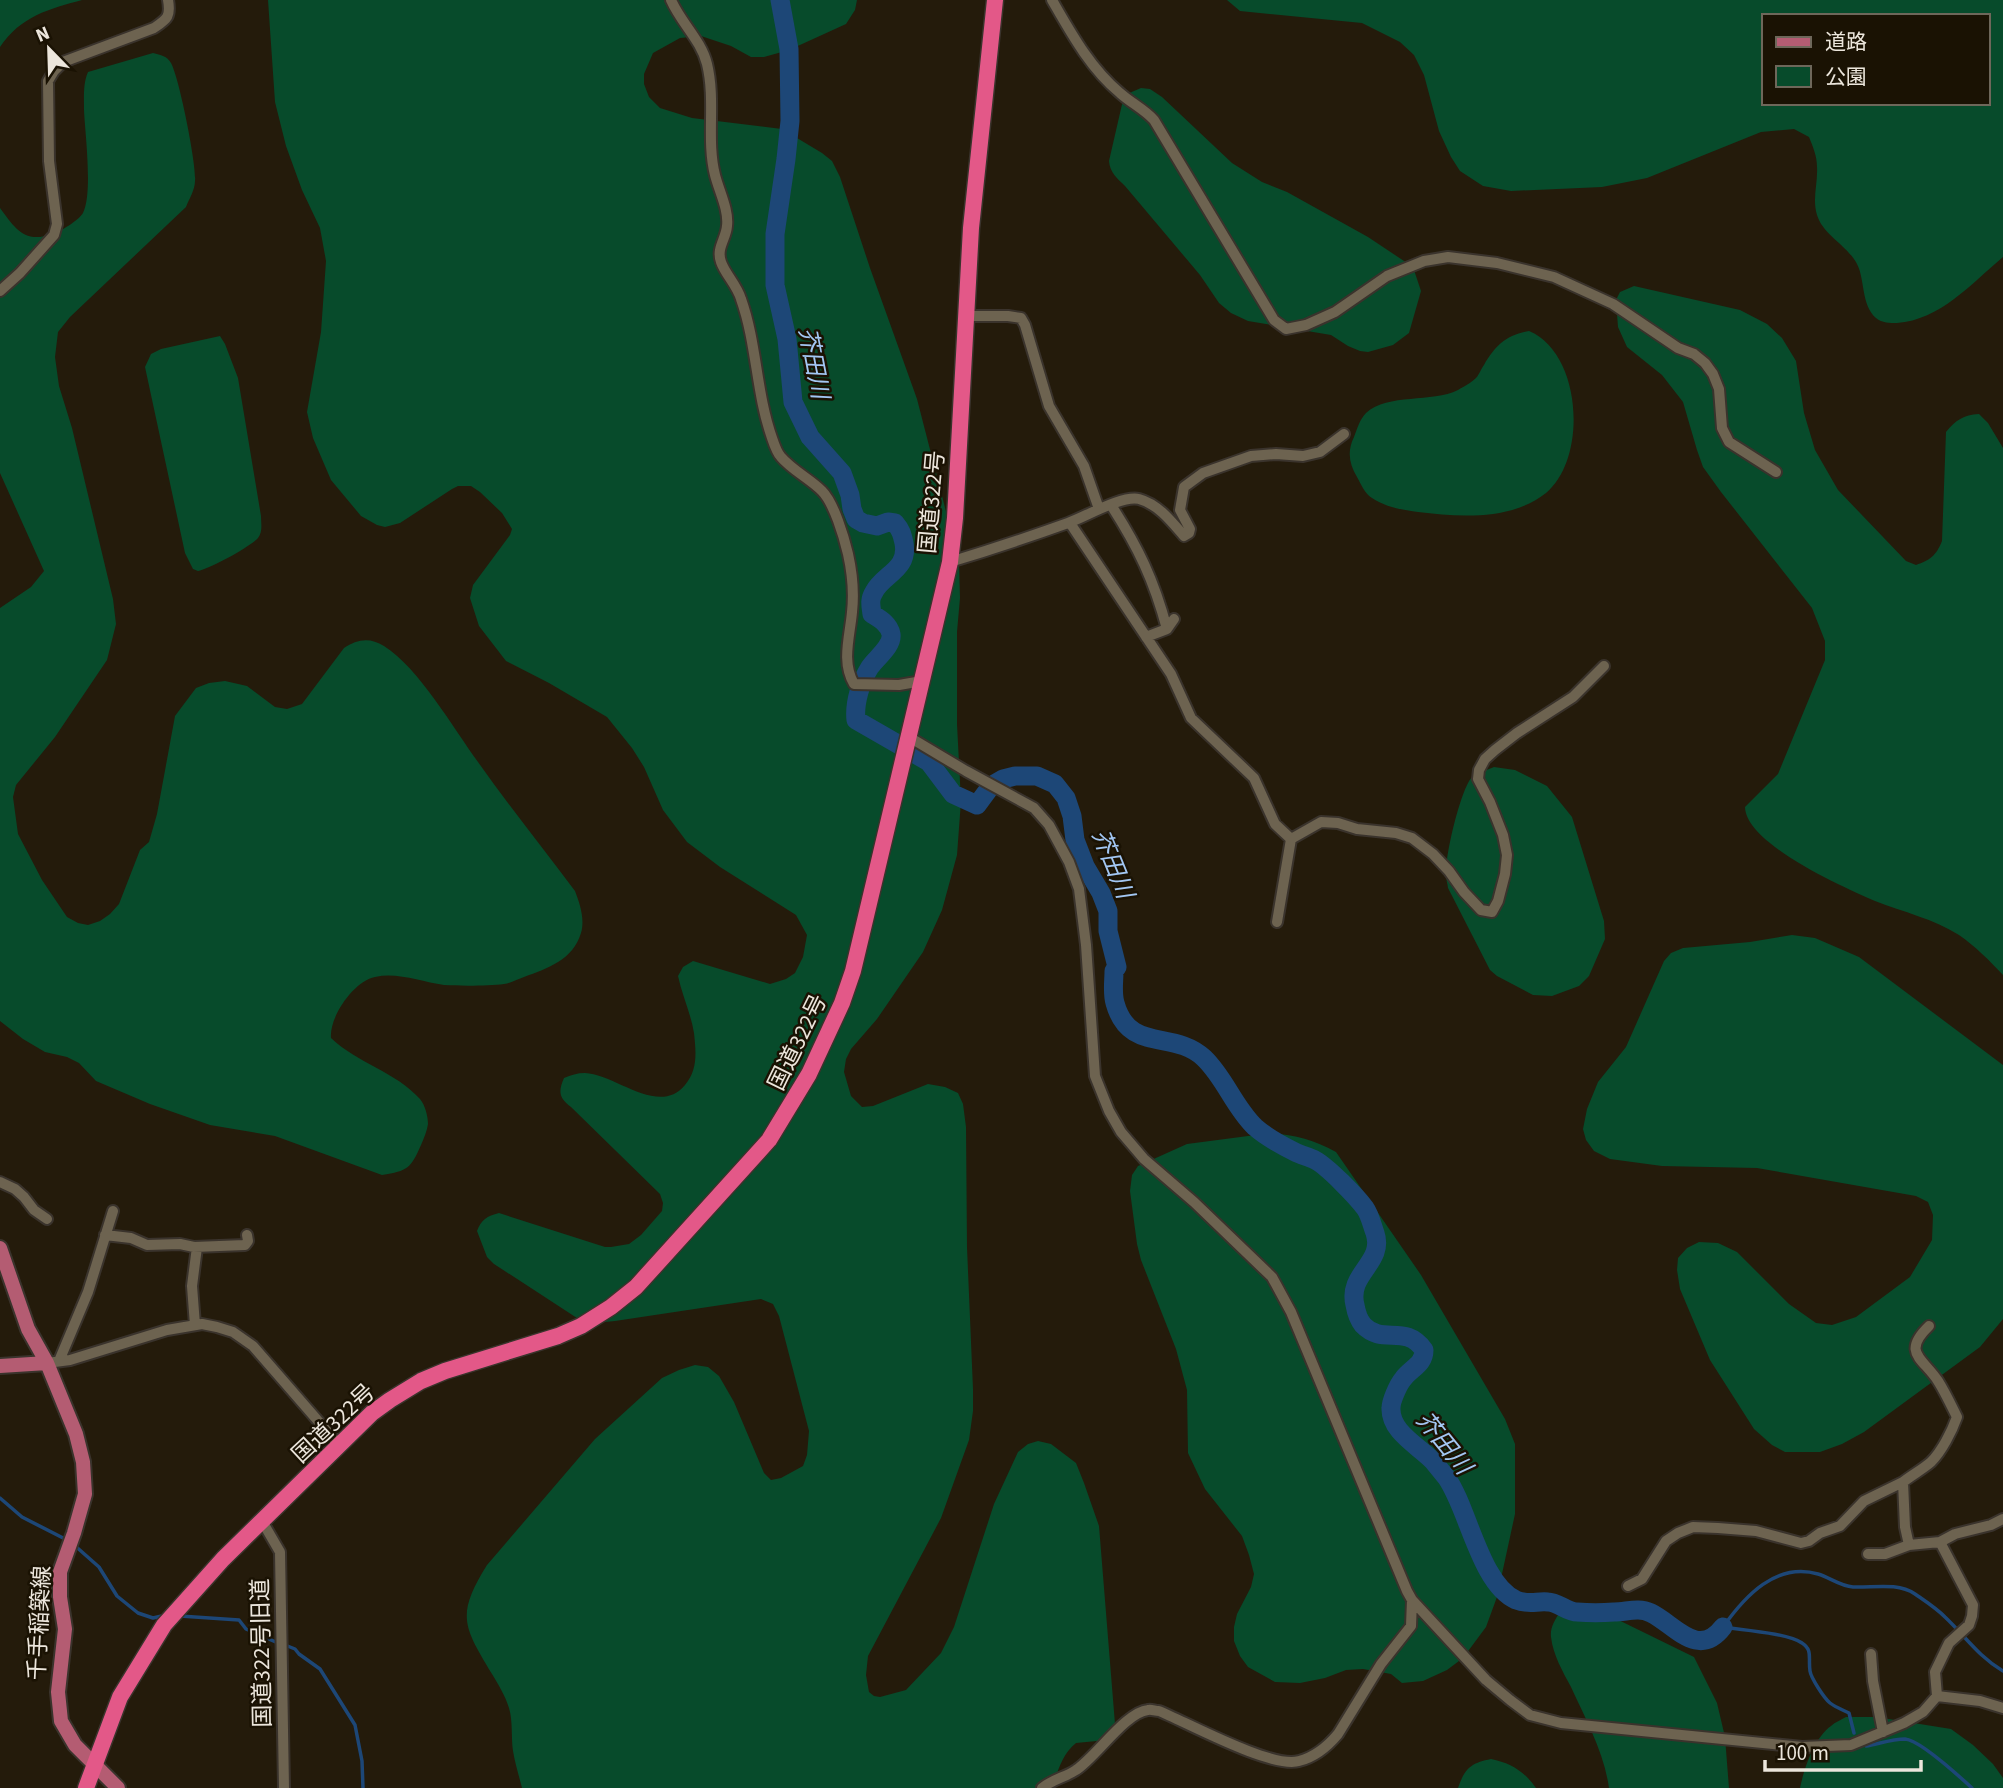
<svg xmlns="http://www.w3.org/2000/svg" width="2003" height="1788" font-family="'Source Sans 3','Noto Sans JP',sans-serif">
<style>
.green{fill:#074b2b;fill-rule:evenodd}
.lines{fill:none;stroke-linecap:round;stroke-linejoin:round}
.stream{stroke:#1d4777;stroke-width:3.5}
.river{stroke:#1d4777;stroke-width:19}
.minor-casing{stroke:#3a332c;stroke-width:14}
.major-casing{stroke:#3a332c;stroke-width:18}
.highway-casing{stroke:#3a332c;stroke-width:19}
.minor{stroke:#6d6350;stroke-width:10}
.major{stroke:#b45c72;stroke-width:14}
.highway{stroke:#e35888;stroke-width:16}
.labels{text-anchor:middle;stroke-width:5;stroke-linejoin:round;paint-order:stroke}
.street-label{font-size:23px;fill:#ece6dc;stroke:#1a1203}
.water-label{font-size:24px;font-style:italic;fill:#a3c7f3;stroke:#1a1203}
</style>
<rect width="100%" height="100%" fill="#241b0b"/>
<path class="green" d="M0,0H82C49,9 21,16 0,47Z
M268,0H857L855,10L846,24L789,50L764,57H751L731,46L701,36L680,38L653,53L644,74V84L649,97L660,108L692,118L782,129L822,153L832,161L840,177L870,268L917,399L959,562L960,598L957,632V724L961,801L957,855L942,910L923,952L877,1019L851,1049L846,1059L844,1072L851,1096L862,1107L873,1106L928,1084L945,1087L958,1093L963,1104L966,1127L967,1247L973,1389V1411L969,1440L941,1518L868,1656L866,1675L869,1692L874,1696L880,1697L906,1690L941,1653L954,1627L994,1504L1018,1452L1028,1444L1038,1441L1051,1444L1076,1463L1084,1483L1099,1526L1115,1724L1113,1734L1107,1740L1076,1743C1062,1754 1058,1771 1052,1788H522C519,1776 515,1763 513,1751C511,1737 513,1721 509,1708C505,1695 498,1684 492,1674C463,1626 456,1615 487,1565L595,1439L662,1378L679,1370L695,1365L708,1367L719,1376L734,1402L764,1473L771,1480L781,1478L803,1466L807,1455L809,1431L779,1316L773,1304L761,1299L615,1321L595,1323L580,1320L494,1264L487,1257L477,1231C481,1220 487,1216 499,1213L605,1247H611L629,1244L641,1235L662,1211L663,1203L660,1194L571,1107C559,1098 558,1092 564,1078C571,1075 577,1073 585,1073C615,1074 659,1117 685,1085C698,1070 696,1052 694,1033C691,1014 682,995 678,976L683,967L693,961L770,984L786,979L795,973L803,957L807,935L796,915L720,867L687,842L663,810L644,767L632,748L607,717L549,683L506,661L479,626L470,598L473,585L510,535L512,529L502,513L480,492L471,486H458L452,489L400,523L385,527L377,525L361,516L331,480L313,438L307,412L321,332L326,261L320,228L302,190L286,146L275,102Z
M1227,0H2003V257C1971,284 1940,320 1897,323C1890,323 1882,323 1876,318C1861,305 1865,279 1857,264C1847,245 1823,235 1817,215C1812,198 1818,184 1817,167C1817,156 1813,147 1809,137L1794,129L1761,132L1647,178L1602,187L1511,191L1483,186L1460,171L1451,157L1439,131L1424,75L1414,55L1400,42L1362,23L1240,11ZM1763,16H1987V103H1763Z
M153,53C161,55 167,56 171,63C179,77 197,166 195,181C195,190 189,199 186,207L70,317L58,332L55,357L59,386L72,428L113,599L116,624L107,660L55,737L16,785L13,797L18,834L42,880L67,917L78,923L88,925L100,921L110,914L119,904L140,850L149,842L157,814L175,716L196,688L209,683L225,681L247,686L275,707L287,709L302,704L344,648C357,639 370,637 384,646C418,667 454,729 478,762C509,806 543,848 575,891C580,904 585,919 581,933C573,960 548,968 524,977C518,979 511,983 504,984C489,986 459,986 444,985C421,982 398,972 375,977C354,981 329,1017 331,1038C357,1063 396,1072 420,1099C425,1105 428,1116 428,1124C427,1131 424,1138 421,1145C411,1168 408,1171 382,1175L275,1136L210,1125L150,1104L96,1081L79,1063L67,1057L45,1052L23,1039L0,1021V608L31,587L44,571L0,473V208C15,228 24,244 52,234C61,231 78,221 83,213C93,193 85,133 84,110C84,97 83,83 88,72Z
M1141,88L1150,89L1162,97L1232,163L1262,182L1287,192L1368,237L1413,267L1421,291L1409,333L1393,345L1368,352L1360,351L1348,346L1331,335L1248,321L1231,313L1219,303L1200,275L1125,186C1117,178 1110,173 1109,161L1123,100L1127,94Z
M1634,286L1740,310L1767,324L1782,338L1796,361L1804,413L1815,450L1838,490L1906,561L1916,565C1930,560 1936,556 1942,541L1946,432C1956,420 1963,415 1979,414L1988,423L2003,448V975C1990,961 1975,946 1959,935C1934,919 1903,912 1875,901C1843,887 1746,844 1745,807L1778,774L1825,660V641L1812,608L1721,492L1703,467L1697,450L1683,402L1662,375L1627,347L1618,327L1616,300L1620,292Z
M1529,331C1582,353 1588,458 1546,493C1511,521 1459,517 1418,512C1403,510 1385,507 1372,498C1365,494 1361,484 1357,477C1349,464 1347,451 1354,437C1357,429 1360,419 1366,413C1388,393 1432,403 1458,390C1463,387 1471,383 1476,378C1479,375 1481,369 1484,365C1495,346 1506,335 1529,331Z
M220,336L225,344L238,378L261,516C261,523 263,532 258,538C250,547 209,569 198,571L193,569L185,553L145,367L151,354L161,349Z
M1494,767L1515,770L1547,786L1572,817L1604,921L1605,939L1589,976L1579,986L1552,996L1533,995L1497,976L1490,970L1448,888C1448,886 1446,878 1446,877C1444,860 1461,786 1473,776C1479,772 1488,770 1494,767Z
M1792,935L1815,938L1859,957L2003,1065V1319L1980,1347L1864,1432L1842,1444L1820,1452H1785L1772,1445L1754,1429L1710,1360L1680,1289L1677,1270L1678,1258L1687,1248L1699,1242L1718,1243L1737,1252L1789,1304L1816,1323L1832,1325L1856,1317L1910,1277L1932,1240L1933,1215L1928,1202L1916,1196L1757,1168L1662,1166L1610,1159L1594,1151L1586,1140L1583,1129L1587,1109L1598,1082L1626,1047L1664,961L1671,953L1683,948L1750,942Z
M1271,1133C1296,1135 1314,1140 1336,1152L1421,1275L1505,1419L1515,1444V1514L1497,1597L1486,1627L1463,1658L1447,1670L1423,1681L1402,1683L1391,1674L1363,1669L1346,1670L1325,1678L1300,1683L1275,1682L1248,1667L1240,1656L1234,1641V1627L1237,1614L1251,1587L1254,1574L1249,1555L1242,1536L1205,1489L1188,1453L1187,1390L1176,1349L1141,1260L1137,1244L1130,1191L1132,1175L1138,1166L1187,1144Z
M1583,1607L1594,1608L1694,1657L1717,1703L1725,1737L1729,1788H1609C1604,1752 1586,1720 1571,1687C1563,1672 1553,1655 1551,1637C1550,1627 1555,1620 1560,1612Z
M1846,1717H1876L1951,1729L1973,1745L1993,1764L2003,1778V1788H1800C1804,1769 1814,1738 1831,1726C1835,1722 1841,1720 1846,1717Z
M1491,1759C1511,1763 1525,1772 1536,1788H1458C1465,1768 1471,1763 1491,1759Z"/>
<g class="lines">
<path class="stream" d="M0,1498L22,1517L67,1540
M73,1544L99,1567L117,1596L138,1613L153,1618L166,1615
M180,1616L239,1620L246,1629L278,1643
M285,1645L295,1649L299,1654L320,1669L355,1725L362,1761L363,1788
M1854,1733L1849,1713C1843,1710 1835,1707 1830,1703C1824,1698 1811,1678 1810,1671C1808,1658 1813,1650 1802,1643C1788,1633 1742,1630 1723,1627C1745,1596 1776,1562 1818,1574C1829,1577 1840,1586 1853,1587C1873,1588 1897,1582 1915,1594C1925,1601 1936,1608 1945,1617C1965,1636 1979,1657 2003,1671
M1866,1746C1878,1744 1892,1739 1905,1739C1920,1740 1960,1777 1972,1788"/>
<path class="river" d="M780,0L789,49L790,121L786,159L775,234V285L787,339L793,402L810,437L842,473L850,495L852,509L856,519L863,523L877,526L888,522L895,523C901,530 902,534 904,543C909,570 883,574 874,592C869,600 871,606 872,614C880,619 889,624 891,634C893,646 876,658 870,667C861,681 854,703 856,720L929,762L953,794L977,805L991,786L1003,779L1015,776H1037L1055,784L1066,798L1072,816L1075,840L1085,866L1101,893L1108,911V931L1117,967L1114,971C1114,981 1112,993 1115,1003C1129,1054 1173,1029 1204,1058C1225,1078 1234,1107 1255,1127C1266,1137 1281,1145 1295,1152C1301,1155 1309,1157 1315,1160C1328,1167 1356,1196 1365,1208C1370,1215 1372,1225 1375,1233C1385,1263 1347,1273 1355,1305C1356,1311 1359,1320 1363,1325C1383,1346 1405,1323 1424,1350C1424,1365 1411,1368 1403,1379C1398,1385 1391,1401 1391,1408C1390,1432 1419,1446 1433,1461C1437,1466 1442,1472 1446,1477C1468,1507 1480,1584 1516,1600C1529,1605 1536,1601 1548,1602C1558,1602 1567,1612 1577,1612C1589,1613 1602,1613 1614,1612C1627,1612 1638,1607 1651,1613C1674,1624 1698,1660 1723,1627"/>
<defs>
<path id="minor" d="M671,0C681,23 701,40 707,64C716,101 706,139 715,175C719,191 729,210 727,226C726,239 716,248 721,262C725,274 737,285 741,299C757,344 756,393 772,438C774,444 777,453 781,457C792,470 810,479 822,491C834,503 844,537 848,554C852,572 854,594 852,612C850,636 841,662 854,684L899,685L922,681
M1052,0C1071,33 1090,68 1120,93C1131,103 1144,109 1154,120L1274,320L1286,329L1306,325L1335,312L1387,276L1424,261L1448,257L1497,263L1554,277L1613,304L1678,348L1694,354L1705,363L1713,374L1719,389L1722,428L1729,442L1776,472
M0,291L20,273L54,235L57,224L49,161L48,81L54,71L63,62L154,28C167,19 171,17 168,0
M967,316H1008L1021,318L1025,325L1049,406L1084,466L1099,509
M1111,505C1138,547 1154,580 1167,629
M1070,523L1171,674L1191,718L1254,778L1275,824L1291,839
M950,562C990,550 1029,537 1068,523C1085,517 1122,495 1139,499C1158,504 1172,522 1184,536L1189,533L1190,529L1180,510L1184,487L1203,473L1251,456L1276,454L1303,456L1320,452L1344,434
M1146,637L1167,629L1174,619
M909,737L966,771L1034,808L1049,825L1069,862L1079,889L1086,945L1095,1076L1109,1111L1121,1132L1144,1159L1194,1202L1272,1277L1291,1312L1407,1591L1412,1600L1486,1680L1510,1700L1530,1715L1561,1723L1802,1747L1851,1745L1904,1723L1923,1712L1937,1696L1935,1672L1949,1643L1969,1625L1972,1616L1973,1605L1940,1542L1909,1545L1885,1554H1868
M1291,839L1321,822L1338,823L1357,829L1396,833L1412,838L1433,854L1449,871L1464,892L1481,910L1492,912L1498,901L1505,874L1507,855L1503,835L1490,802L1478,779L1479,770L1485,759L1495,750L1517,733L1573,697L1604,666
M1277,922L1291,839
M0,1182L15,1189L24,1197L34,1210L47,1219
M105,1235L131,1238L147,1245L180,1244L194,1247L245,1245L248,1241L247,1235
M195,1325L192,1286L197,1247
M59,1361L88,1292L113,1211
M47,1363L70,1360L167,1330L202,1324L217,1327L233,1332L253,1346L339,1445
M1903,1482C1912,1475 1923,1469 1931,1462C1942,1451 1952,1431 1957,1417C1951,1405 1945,1392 1938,1381C1923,1358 1901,1353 1929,1326
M262,1521L280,1552L284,1788
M1940,1542L1955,1534L1991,1525L2003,1519
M1628,1586L1642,1579L1666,1541L1678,1533L1693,1527L1718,1528L1756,1531L1801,1543L1809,1541L1820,1533L1840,1526L1864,1501L1903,1482L1905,1527L1909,1545
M1871,1654L1873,1681L1883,1732
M1937,1696L1980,1701L2003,1708
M1042,1788C1053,1779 1066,1777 1076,1770C1096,1757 1126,1712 1148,1710C1151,1709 1155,1711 1159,1711C1188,1723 1272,1769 1299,1761C1315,1757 1328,1746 1338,1734L1381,1664L1411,1626L1412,1600"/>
<path id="major" d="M0,1248L28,1329L47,1363L76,1434L83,1462L85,1494L74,1533L60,1572V1597L65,1629L58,1692L61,1721L75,1745L118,1788
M0,1366L47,1363"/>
<path id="highway" d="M86,1788L120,1697L164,1625L223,1559L372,1413L390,1400L421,1381L445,1371L558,1336L581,1326L611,1307L636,1287L769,1140L809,1074L842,1003L853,971L950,562L955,518L971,228L995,0"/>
</defs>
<use href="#minor" class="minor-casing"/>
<use href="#major" class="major-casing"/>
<use href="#highway" class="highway-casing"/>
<use href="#minor" class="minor"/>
<use href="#major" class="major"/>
<use href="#highway" class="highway"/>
</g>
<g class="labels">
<g class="street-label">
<text transform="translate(931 502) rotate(-85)" y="8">国道322号</text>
<text transform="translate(797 1042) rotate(-64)" y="8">国道322号</text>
<text transform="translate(333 1423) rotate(-43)" y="8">国道322号</text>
<text transform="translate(39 1623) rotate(-87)" y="8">千手稲築線</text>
<text transform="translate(261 1653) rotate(-91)" y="8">国道322号旧道</text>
</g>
<g class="water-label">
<text transform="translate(814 363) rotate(79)" y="8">芥田川</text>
<text transform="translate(1113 864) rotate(68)" y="8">芥田川</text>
<text transform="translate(1444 1443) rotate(51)" y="8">芥田川</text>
</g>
</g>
<rect x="1762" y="14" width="228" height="91" fill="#1a1203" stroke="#6e675a" stroke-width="2"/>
<rect x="1776" y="37" width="35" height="10" fill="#b45c72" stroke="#6e675a" stroke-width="2"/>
<text x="1825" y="49" font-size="21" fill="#ece6dc">道路</text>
<rect x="1776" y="66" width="35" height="21" fill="#074b2b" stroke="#6e675a" stroke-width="2"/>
<text x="1825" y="84" font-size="21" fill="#ece6dc">公園</text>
<g transform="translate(49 49) rotate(337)" stroke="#1a1203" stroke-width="5" paint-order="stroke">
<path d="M0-5L12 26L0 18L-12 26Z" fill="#ece6dc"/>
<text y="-10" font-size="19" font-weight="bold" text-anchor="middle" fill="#ece6dc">N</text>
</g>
<path d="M1765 1760v10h156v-10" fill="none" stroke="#ece6dc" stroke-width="3.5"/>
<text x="1776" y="1760" font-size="21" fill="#ece6dc" stroke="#1a1203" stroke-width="5" paint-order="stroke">100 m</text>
</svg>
